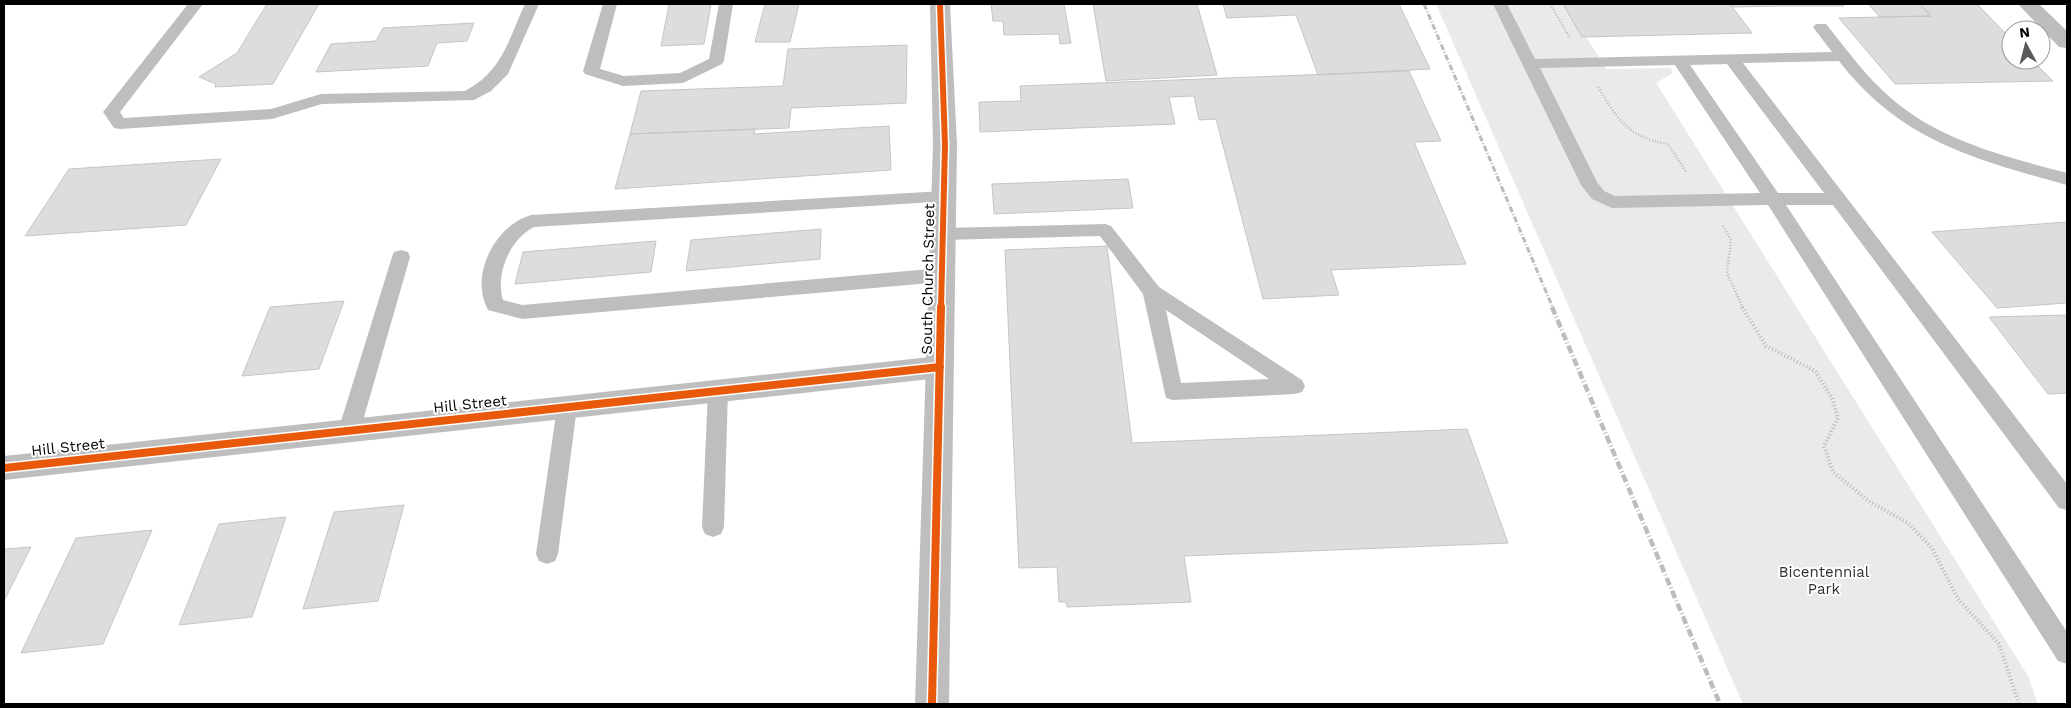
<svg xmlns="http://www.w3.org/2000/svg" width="2071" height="708" font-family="'Work Sans',sans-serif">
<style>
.green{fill:#eaeaea}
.building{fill:#ddd;stroke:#c5c5c5}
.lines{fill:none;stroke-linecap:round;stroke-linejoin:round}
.path-far1{stroke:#b8b8b8;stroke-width:2.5;stroke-dasharray:1 2;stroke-linecap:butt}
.path{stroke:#b8b8b8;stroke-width:4;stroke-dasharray:1 2.5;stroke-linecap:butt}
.service{fill:#bebebe;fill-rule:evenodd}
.minor{fill:#bebebe;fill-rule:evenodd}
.tertiary{fill:#bebebe;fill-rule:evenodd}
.primary{fill:#bdbdbd;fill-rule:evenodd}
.rail-far1{stroke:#bdbdbd;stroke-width:3;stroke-dasharray:6 2 1 2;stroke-linecap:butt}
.rail{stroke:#bdbdbd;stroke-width:4.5;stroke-dasharray:8 2.5 1 2.5;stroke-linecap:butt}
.cycleway-far1-casing{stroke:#fff;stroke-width:9}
.cycleway-casing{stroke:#fff;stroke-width:11}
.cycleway-far1{stroke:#e8590c;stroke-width:6}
.cycleway{stroke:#e8590c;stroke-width:8}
.labels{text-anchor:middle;stroke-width:4;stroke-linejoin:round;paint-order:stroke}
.street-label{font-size:15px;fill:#000;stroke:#fff}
.park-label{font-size:15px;fill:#303030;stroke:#fff}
</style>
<rect width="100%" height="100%" fill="#fff"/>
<path class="green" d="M1436,4H1566L1606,69L1670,68L1673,73L1656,83L2028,676L2038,704H1743Z"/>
<path class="building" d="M267,4H319L273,84L215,87L216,84L199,77L237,53Z
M669,4H711L704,44L661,46Z
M765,4H799L790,42H755Z
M991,4H1064L1071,43L1060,44L1059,34L1004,35L1003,21H993Z
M1093,4H1197L1217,75L1106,81Z
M1223,4H1399L1430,69L1318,75L1296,15L1227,18Z
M1563,4H1730L1752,33L1582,37Z
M1730,4H1783L1785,6L1733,7Z
M1783,4H1842L1844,6H1785Z
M1868,4H1920L1931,16L1880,17Z
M1920,4H1977L2011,39V60H2032L2053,81L1895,84L1839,18L1931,16Z
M474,23L467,41L437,43L428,66L316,72L331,44L376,41L383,28Z
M907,45L906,103L791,108L789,128L630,134L641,91L783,86L788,49Z
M1409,71L1441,141L1414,142L1466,264L1331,270L1339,295L1263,299L1216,119L1199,120L1194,96L1169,97L1175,124L980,132L979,102L1021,101L1020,86Z
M889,126L891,170L615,189L630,134L755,129L754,134Z
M221,159L186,225L25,236L69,169Z
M1128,179L1133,208L994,214L992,184Z
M2067,222V303L1997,308L1932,232Z
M821,229L820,259L686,271L691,240Z
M656,241L651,272L515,284L523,252Z
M1107,246L1132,443L1467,429L1508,543L1184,556L1191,602L1067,607L1066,602H1059L1057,567L1019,568L1005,250Z
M344,301L319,369L242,376L270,307Z
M2067,315V393L2048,394L1989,317Z
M404,505L378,601L303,609L334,512Z
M286,517L252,617L179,625L219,524Z
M152,530L103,644L21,653L76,538Z
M31,547L4,601V549Z"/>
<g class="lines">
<path class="path-far1" d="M1550,4L1570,38
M1598,87C1617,119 1629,138 1668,144L1687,173
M1723,226L1731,240L1727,273L1743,308"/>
<path class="path" d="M1742,307L1766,346L1815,371L1832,398L1838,418L1824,446L1833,472L1870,502L1908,523L1932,548L1958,599L1999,644L2019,704"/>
<path class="service" d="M188,4H203L120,112L124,118L271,109L321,94L465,91C503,71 508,40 525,4H539L508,74L491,91L474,100L322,104L272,119L120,129L114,128L103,112Z
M603,4H617L600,69L624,76L680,73L709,59L719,4H733L724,61L722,64L683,83L623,86L585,74L583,71Z
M1493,4H1507L1535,59L1832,52L1813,27L1816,24H1826C1847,50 1866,77 1892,99C1940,141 2007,157 2067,173V185C1974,159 1901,141 1839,61L1743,63L2067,484V510L2059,508L1833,205H1786L2067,632V664L2058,661L1768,205L1612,208L1592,199L1581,185ZM1727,64L1824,193H1778L1690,65ZM1675,65L1760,193L1615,196L1604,191L1597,182L1540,68Z
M944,191L950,193L953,197L950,201L534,227C510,239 495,274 503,300L522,305L942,268L949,270L951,275L949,280L942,282L522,319L488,310C469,276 495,225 531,215Z
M1105,224L1111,226L1159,287L1302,380L1305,386L1302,392L1295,394L1173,400L1166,398L1143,294L1100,236L944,240L938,239L935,234L938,229L944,228ZM1166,310L1269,379L1181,383Z
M401,250L408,252L410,257L360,431L356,437L349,440L342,437L338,431L392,257L394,252Z
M718,383L725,385L728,391L724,527L721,534L713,537L705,534L702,527L708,391L711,385Z
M567,399L574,401L577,407L558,554L555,561L547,564L539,561L536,554L557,407L560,401Z"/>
<path class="minor" d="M940,356L950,359L954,367L950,375L940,378L4,480V456Z"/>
<path class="tertiary" d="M930,4H950L957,145L949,704H915L933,145Z"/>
<path class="primary" d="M2018,4H2039L2067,31V48L2059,47Z"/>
<path class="rail-far1" d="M1424,4L1553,308"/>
<path class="rail" d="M1552,307L1720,704"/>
<defs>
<path id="cycleway-far1" d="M940,4L945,145L941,308"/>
<path id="cycleway" d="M4,468L940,367
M932,704L941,307"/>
</defs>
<use href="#cycleway-far1" class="cycleway-far1-casing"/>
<use href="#cycleway" class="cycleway-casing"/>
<use href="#cycleway-far1" class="cycleway-far1"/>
<use href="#cycleway" class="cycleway"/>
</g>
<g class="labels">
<g class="street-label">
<text transform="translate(928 279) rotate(-89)" y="5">South Church Street</text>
<text transform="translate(470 404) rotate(-6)" y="5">Hill Street</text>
<text transform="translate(68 447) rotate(-6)" y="5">Hill Street</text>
</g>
<g class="park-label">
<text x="1824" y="577">Bicentennial<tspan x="1824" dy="17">Park</tspan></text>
</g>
</g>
<rect width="2071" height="708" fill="none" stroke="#000000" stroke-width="10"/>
<g transform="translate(2026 45) rotate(353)"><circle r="24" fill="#ffffff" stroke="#999999"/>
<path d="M0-4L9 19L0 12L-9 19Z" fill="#595959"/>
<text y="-8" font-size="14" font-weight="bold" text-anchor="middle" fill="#000000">N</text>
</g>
</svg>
